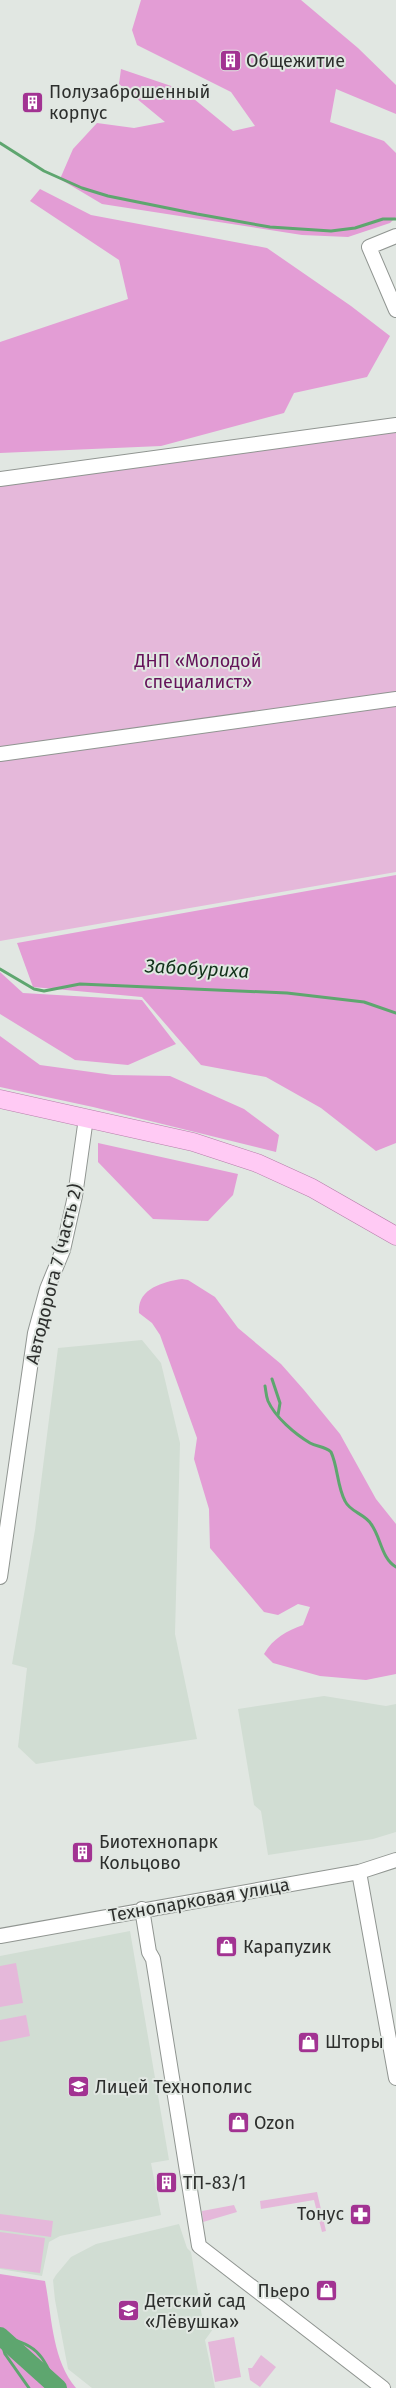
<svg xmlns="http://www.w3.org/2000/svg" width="396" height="2388" font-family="'Fira Sans',sans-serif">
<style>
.built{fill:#d1ddd3}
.green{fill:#e5b8da}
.forest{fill:#e39dd5}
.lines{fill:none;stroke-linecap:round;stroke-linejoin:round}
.stream{stroke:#5ea66f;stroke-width:3}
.river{stroke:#5ea66f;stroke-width:18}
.minor-casing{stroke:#909591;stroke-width:16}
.major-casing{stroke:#b67daa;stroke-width:19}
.minor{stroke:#fff;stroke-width:14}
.major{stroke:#ffcaf4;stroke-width:18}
.labels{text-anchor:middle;stroke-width:4;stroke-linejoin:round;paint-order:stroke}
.poi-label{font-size:18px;fill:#2d2f2d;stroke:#e1e7e2;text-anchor:start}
.park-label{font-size:18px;fill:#641259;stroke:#e1e7e2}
.street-label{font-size:18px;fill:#2d2f2d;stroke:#e1e7e2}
.water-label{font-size:19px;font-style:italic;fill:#12311a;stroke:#e1e7e2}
</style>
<rect width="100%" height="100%" fill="#e1e7e2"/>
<path class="built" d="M142,1340L161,1363L180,1443L175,1634L197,1739L36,1764L18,1747L27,1668L12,1664L35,1530L58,1348Z
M324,1696L386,1706L396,1704V1832L373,1839L268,1855L261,1811L254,1805L238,1709Z
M130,1931L169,2160L151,2163L161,2215L60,2236L49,2242L42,2276L0,2269V1956Z
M179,2224L187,2248L191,2252L203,2322L213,2329L205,2340L215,2388H92L68,2369L55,2300L53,2280L56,2275L71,2257L96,2244Z"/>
<path class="green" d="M396,418V872L0,941V472Z
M16,1963L23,2003L0,2007V1966Z
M26,2015L30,2036L0,2042V2020Z
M317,2192L326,2231L322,2232L314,2200L261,2209L260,2201Z
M234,2205L237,2212L203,2222L202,2211Z
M0,2214L53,2221L51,2237L0,2230Z
M0,2232L45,2238L40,2273L0,2268Z
M234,2337L241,2377L215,2382L208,2342Z
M261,2355L276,2367L260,2387L250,2380L248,2368H252Z"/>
<path class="forest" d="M141,0H301L358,48L396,85V114L336,89L330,122L384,141L396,153V217L390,223L348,237L302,235L102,204L60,179L73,149L97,123L134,128L165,122L119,84L121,69L183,90L233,131L255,126L231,92L137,45L132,30Z
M40,189L91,215L267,248L351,306L390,336L367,377L294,393L284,413L161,446L0,453V342L128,299L119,260L30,201Z
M396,875V1143L376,1151L321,1108L266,1077L201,1065L142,997L33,987L17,943Z
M0,972L23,993L142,1000L176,1044L128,1065L75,1060L0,1014Z
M0,1036L40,1065L113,1075L170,1076L244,1109L279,1135L276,1152L93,1107L0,1087Z
M98,1143L238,1174L233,1195L208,1221L153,1219L98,1162Z
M182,1279L188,1280L215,1297L238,1328L281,1364L304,1390L340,1434L376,1499L396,1524V1674L366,1680L320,1676L273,1663L264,1654C273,1638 287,1631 303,1625L310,1607L298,1604L278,1615L264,1612L210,1548L209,1509L194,1459L197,1438L160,1335L152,1323L139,1313C137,1289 162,1282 182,1279Z
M0,2274L45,2281C52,2316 52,2360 76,2388H0Z"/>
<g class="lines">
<path class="stream" d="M0,143L44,171L82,188L108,196L197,214L270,227L331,231L355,228L383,219H396
M0,969L34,989L44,991L80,984L287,993L364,1002L396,1013
M272,1379L280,1403L278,1415
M265,1386C266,1391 266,1396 268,1401C275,1417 295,1434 310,1443C317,1447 325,1446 331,1452C338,1467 337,1486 345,1501C350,1512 365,1514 371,1524C381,1537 381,1558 396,1567
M29,2388L5,2354L0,2337C34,2342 45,2355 55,2386"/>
<path class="river" d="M0,2336L58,2388"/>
<defs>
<path id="minor" d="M396,236L369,247L396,310
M0,479L396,425
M0,754L396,699
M0,1577L35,1333L47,1289L63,1250L75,1196L86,1118
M359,1872L396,2078
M142,1909L149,1952L153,1959L199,2246L383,2388
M0,1936L359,1872L396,1860"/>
<path id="major" d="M0,1099L193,1142L257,1163L312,1188L396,1236"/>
</defs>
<use href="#minor" class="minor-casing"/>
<use href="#major" class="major-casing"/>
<use href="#minor" class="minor"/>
<use href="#major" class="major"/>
</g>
<defs>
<symbol id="building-square" viewBox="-11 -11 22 22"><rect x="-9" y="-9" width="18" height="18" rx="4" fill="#a23392" stroke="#e1e7e2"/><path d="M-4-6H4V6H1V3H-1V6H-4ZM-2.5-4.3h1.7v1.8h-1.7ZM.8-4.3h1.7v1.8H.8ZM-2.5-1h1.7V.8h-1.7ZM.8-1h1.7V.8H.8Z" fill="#fff"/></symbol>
<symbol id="shop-square" viewBox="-11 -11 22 22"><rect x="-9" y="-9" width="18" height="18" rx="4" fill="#a23392" stroke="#e1e7e2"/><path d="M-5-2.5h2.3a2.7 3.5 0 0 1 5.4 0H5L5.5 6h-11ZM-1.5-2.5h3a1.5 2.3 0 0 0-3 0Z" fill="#fff"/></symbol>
<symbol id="school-square" viewBox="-11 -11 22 22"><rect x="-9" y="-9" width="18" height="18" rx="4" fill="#a23392" stroke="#e1e7e2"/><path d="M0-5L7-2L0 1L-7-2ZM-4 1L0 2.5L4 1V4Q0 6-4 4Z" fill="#fff"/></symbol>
<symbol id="pharmacy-square" viewBox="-11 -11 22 22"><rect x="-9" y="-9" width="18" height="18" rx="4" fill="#a23392" stroke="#e1e7e2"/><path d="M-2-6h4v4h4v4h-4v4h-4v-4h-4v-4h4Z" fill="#fff"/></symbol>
</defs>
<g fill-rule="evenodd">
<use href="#building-square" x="218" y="48" width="25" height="25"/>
<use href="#building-square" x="20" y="90" width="25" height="25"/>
<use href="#building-square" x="70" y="1840" width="25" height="25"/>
<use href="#shop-square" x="214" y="1934" width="25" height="25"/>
<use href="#shop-square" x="296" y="2030" width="25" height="25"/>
<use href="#school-square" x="66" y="2074" width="25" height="25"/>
<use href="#shop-square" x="226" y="2110" width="25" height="25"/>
<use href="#building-square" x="154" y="2170" width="25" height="25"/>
<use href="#pharmacy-square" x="348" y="2202" width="25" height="25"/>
<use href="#shop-square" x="314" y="2278" width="25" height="25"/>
<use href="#school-square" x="116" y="2298" width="25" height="25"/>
</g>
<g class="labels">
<g class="poi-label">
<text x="246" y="67">Общежитие</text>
<text x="49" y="98">Полузаброшенный<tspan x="49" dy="21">корпус</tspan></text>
<text x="99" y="1848">Биотехнопарк<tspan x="99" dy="21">Кольцово</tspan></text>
<text x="243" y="1953">Карапуzик</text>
<text x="325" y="2048">Шторы</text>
<text x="95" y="2093">Лицей Технополис</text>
<text x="254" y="2129">Ozon</text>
<text x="183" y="2189">ТП-83/1</text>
<text x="344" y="2220" text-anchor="end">Тонус</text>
<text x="310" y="2297" text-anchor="end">Пьеро</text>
<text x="145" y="2307">Детский сад<tspan x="145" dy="21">«Лёвушка»</tspan></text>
</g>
<g class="park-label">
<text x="198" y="667">ДНП «Молодой<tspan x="198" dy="21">специалист»</tspan></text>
</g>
<g class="street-label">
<text transform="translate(54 1274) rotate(-76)" y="6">Автодорога 7 (часть 2)</text>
<text transform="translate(199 1900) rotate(-10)" y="6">Технопарковая улица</text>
</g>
<g class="water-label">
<text transform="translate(197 968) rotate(3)" y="7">Забобуриха</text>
</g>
</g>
</svg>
